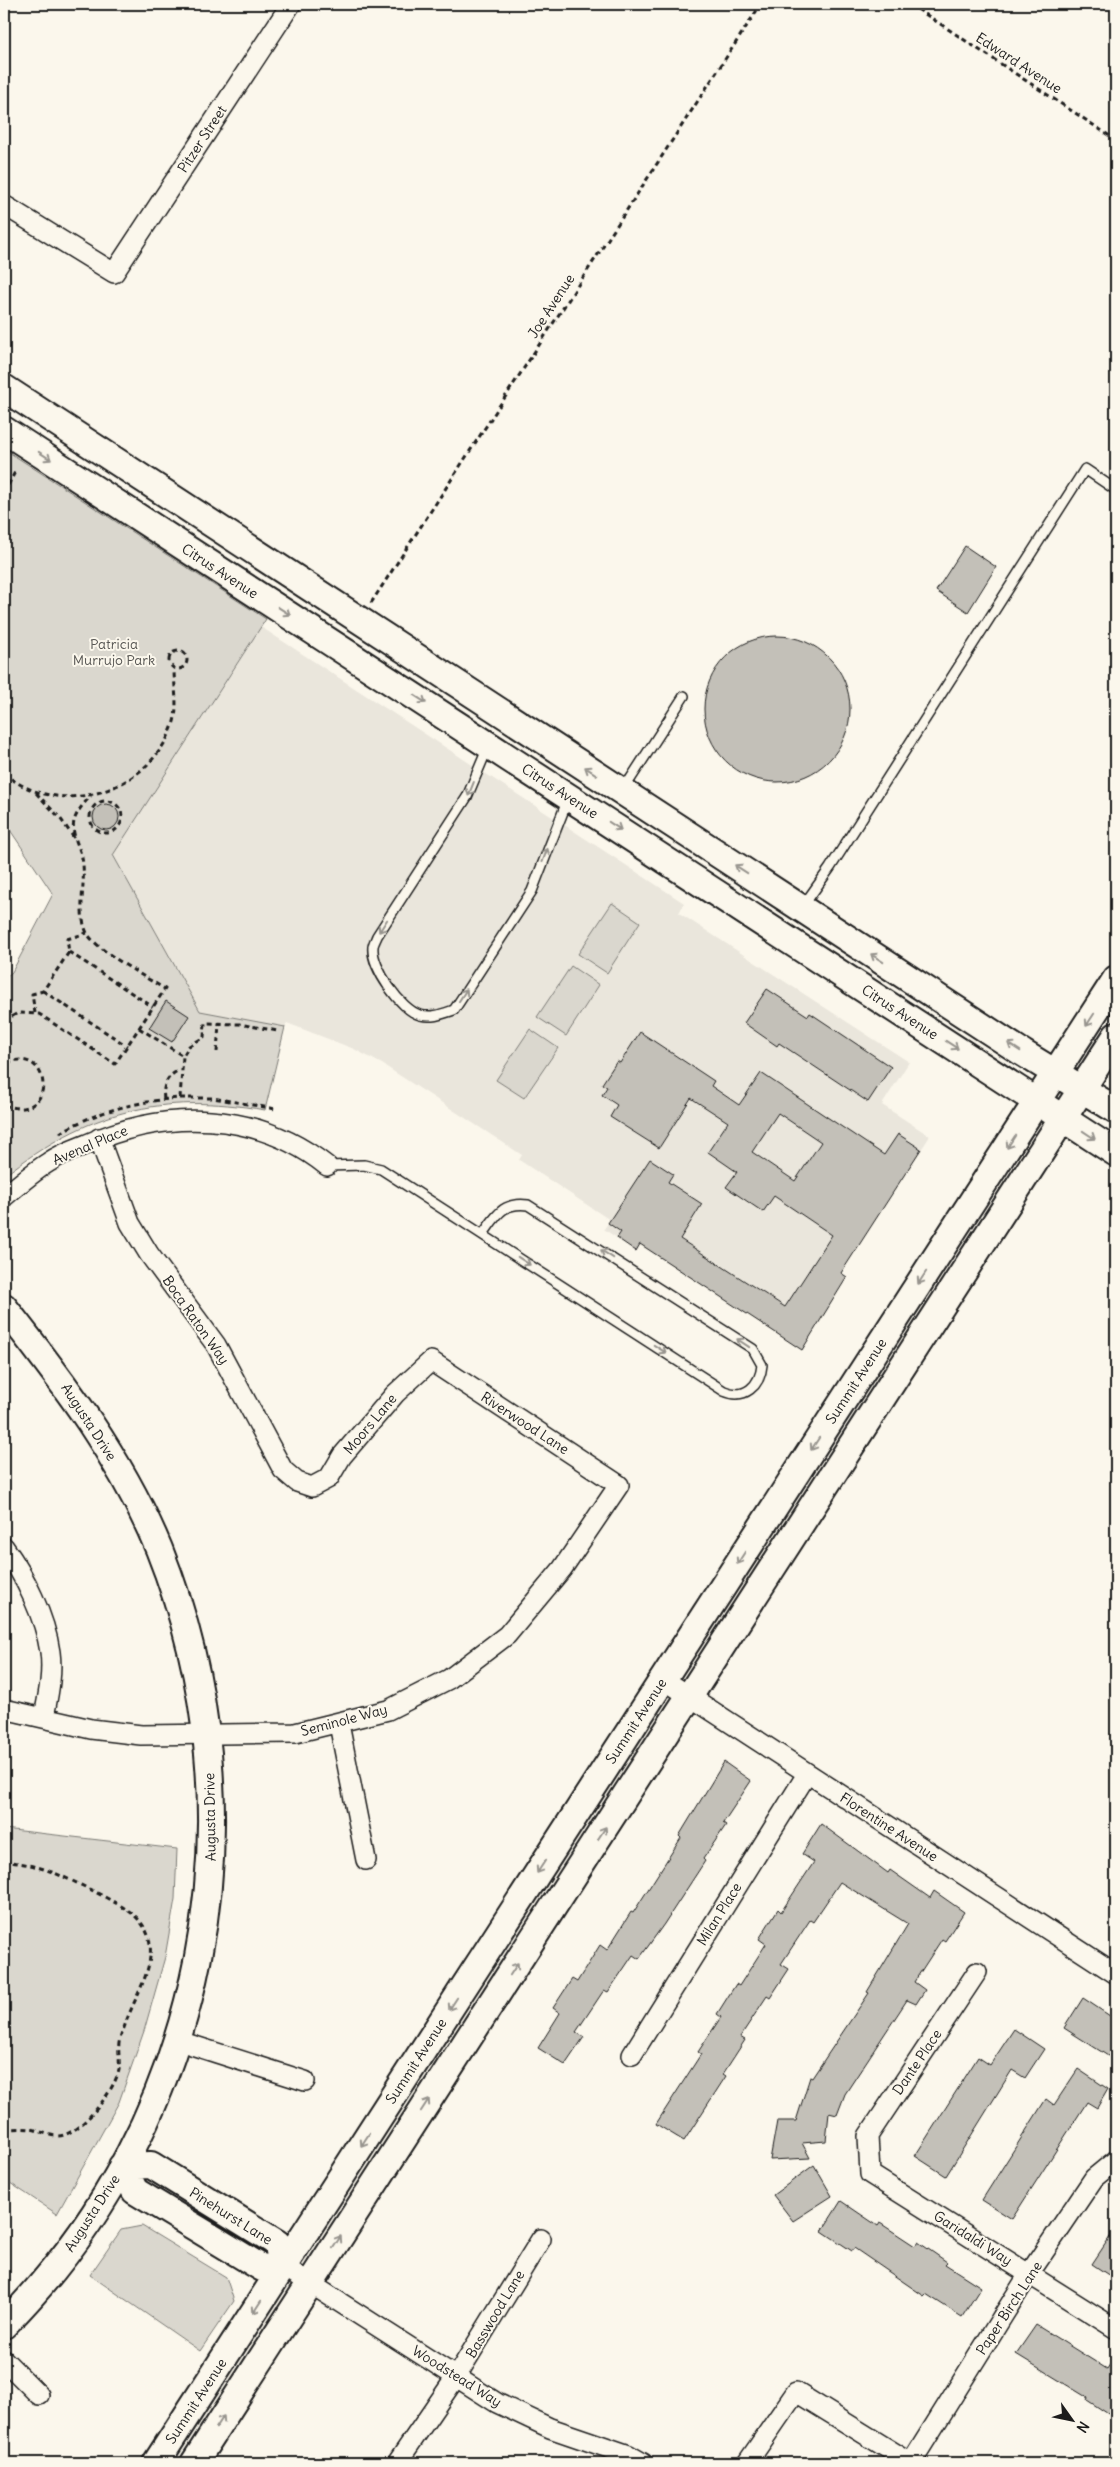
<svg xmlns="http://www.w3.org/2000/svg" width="1120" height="2467" font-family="Delius,sans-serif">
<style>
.built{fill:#eae6dc}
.green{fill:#dad7ce;stroke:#7b7a75}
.building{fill:#c3c0b8;stroke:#1c1c1c;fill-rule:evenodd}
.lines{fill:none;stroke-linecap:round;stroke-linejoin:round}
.lane-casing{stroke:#1c1c1c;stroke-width:12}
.street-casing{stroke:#1c1c1c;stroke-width:22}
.secondary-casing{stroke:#1c1c1c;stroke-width:30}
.path{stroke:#1c1c1c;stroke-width:3;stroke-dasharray:5 4;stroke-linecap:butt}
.lane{stroke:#fbf7ec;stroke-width:9}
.street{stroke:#fbf7ec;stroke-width:19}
.secondary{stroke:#fbf7ec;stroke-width:26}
.oneway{stroke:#97948e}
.labels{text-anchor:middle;stroke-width:4;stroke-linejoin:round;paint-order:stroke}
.street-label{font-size:14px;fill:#1c1c1c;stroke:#fbf7ec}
.park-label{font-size:14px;fill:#555451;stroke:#fbf7ec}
</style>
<rect width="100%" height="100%" fill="#fbf7ec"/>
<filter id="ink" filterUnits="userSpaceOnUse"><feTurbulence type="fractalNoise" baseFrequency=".02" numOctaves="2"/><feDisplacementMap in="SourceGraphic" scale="10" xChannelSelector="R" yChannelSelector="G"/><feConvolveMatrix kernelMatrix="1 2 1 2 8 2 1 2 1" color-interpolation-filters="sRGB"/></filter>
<g filter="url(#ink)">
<path class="built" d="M261,627L684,903L679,913L909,1062L882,1105L930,1136L841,1273L847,1277L802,1350L640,1245L636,1251L617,1238L604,1229L610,1220L519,1160L522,1155L382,1064L354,1049L287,1023L285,1027L200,1011L113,855Z"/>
<path class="green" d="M4,449L266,619L113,855L200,1011L285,1027L265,1110C161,1092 87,1111 4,1176V979L12,972L53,894L4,821Z
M612,903L640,922L607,973L578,954Z
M571,966L599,985L566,1036L537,1017Z
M530,1029L558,1048L524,1098L496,1080Z
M4,1829L177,1849L175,1899L165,1957L144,2031L119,2102L57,2214L4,2179Z
M142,2226L226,2277L234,2301L200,2351L90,2275L121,2230Z"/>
<path class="building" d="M965,546L996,567L968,612L936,591Z
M704 709a73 73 0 1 1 146 0a73 73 0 1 1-146 0Z
M93 817a13 13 0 1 1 26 0a13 13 0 1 1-26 0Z
M767,989L808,1016L810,1013L891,1067L868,1102L779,1043L777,1046L744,1023Z
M166,1001L189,1016L172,1042L149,1028Z
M640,1032L714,1081L711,1086L739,1105L761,1073L884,1155L898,1134L921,1149L841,1273L847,1277L802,1350L640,1244L636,1251L617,1238L621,1232L608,1223L650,1159L673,1174L668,1182L702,1204L680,1239L785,1307L832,1235L774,1196L763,1212L726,1187L737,1172L708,1152L728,1122L691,1098L659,1148L610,1117L617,1105L602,1095L607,1087L602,1084L617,1061L620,1063ZM778,1113L821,1142L795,1181L752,1152Z
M724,1762L751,1781L723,1823L726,1825L703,1859L705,1861L664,1924L639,1959L633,1955L608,1992L604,1990L576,2032L584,2037L565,2065L538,2048L560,2013L553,2008L572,1979L577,1982L600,1945L607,1950L631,1912L633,1913L681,1838L679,1836Z
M821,1824L888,1873L890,1870L930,1898L934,1891L964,1912L945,1941L942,1939L914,1982L925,1990L916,2004L907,2000L845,2094L837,2115L829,2113L826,2141L802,2143L810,2158L770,2160L777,2121H796L810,2077L812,2078L869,1993L867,1992L908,1924L840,1882L813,1922L810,1920L781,1964L789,1969L770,1998L767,1996L740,2037L745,2040L723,2074L726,2076L684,2141L656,2124L701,2054L698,2052L721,2017L717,2014L736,1984L739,1986L766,1944L759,1939L778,1909L781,1912L814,1862L802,1854Z
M1083,1998L1116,2020V2061L1064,2028Z
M1014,2029L1044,2049L1025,2078L1012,2070L946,2176L915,2156L978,2057L990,2065Z
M1078,2069L1108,2089L1097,2108L1087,2102L1012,2219L982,2200L1046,2099L1054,2105Z
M814,2165L832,2196L793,2221L773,2195Z
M841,2201L878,2226L880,2223L915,2246L918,2242L947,2262L945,2264L981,2287L962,2317L926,2294L924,2296L854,2248L852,2251L822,2231Z
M1116,2228V2280L1092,2264Z
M1036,2325L1107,2369L1116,2355V2419L1087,2400L1088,2398L1016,2354Z"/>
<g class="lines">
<defs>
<path id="lane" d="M488,747L467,797L377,936C376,939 373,944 373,947C371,967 401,1010 420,1015C433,1018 442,1014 454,1010L532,891L568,799
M624,789L684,696
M803,906L830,868L1085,469L1116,490
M327,1166L364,1165L381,1169L724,1391C745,1400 760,1386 762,1365L753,1349L528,1205C502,1202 497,1215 483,1234"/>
<path id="street" d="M4,205L114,273L291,4
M4,1197C18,1185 33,1172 49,1162C60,1154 74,1149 87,1144C166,1109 257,1110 327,1166
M4,1547C25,1576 45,1617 50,1652C53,1674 48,1696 44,1717
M663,1679L1116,1974
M4,1709L91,1729L141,1735L295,1733L388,1710L449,1679L507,1635L562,1569L619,1485L431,1361L395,1394L342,1456L329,1478L312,1487L297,1482L283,1470L216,1345L149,1254L130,1223L99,1138
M339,1724L366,1860
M977,1972L868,2136L870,2174L1116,2329
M176,2040L305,2081
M632,2055L807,1774
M283,2266L497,2403L550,2428L629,2455L643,2463
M4,2360L39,2395
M397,2463L456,2377L541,2239
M747,2463L796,2392L911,2463
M911,2463L1029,2274L1094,2178L1116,2160"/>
<path id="secondary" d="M4,388L1023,1053L1116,1110
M4,430L1116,1153
M4,1307C64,1383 122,1459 159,1549C265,1815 207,2121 4,2325
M151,2165L277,2243L283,2266L262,2268L135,2191L122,2166Z
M156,2463L1116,979
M194,2463L1116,1036"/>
</defs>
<use href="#lane" class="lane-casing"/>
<use href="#street" class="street-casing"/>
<use href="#secondary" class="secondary-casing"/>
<path class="path" d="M910,4L1116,140
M4,493L15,472
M371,603L761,4
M169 660a9 9 0 1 1 18 0a9 9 0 1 1-18 0Z
M4,773C59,821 149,792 173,725C179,707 174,688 174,669
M36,793L60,818L74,838
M90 817a16 16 0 1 1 32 0a16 16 0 1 1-32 0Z
M69,952L153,1007
M43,991L127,1046
M35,1013L32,994L43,991L69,952L67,939L87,933
M4,1021L18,1013L39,1014L115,1064L165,989C147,978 96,950 87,933C76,910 87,882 82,858C79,845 71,835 74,821C77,811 84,803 91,796
M139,1028L183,1056L189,1046L204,1037L205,1023L239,1024L278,1031
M4,1049L8,1052L9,1062L4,1065
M217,1052L219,1023
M180,1098H213L276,1109
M164,1099C162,1086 167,1075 180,1070
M4,1106C10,1106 17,1109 23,1108C55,1104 47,1049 9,1062
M60,1133C95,1111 139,1101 180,1098L183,1056
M4,1860C17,1864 25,1863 37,1867C55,1871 123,1904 135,1916C170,1949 136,1991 125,2025C123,2031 120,2037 119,2043C118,2052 120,2061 119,2070C114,2091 85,2128 64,2135C52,2139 41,2130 30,2129C22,2128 12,2129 4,2129"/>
<use href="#lane" class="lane"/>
<use href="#street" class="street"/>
<use href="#secondary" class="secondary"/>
</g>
<defs><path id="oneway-shaft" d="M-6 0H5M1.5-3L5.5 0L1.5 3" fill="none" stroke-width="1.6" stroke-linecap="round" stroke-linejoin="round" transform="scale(1.25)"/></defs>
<g class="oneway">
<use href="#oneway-shaft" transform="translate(45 456) rotate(33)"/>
<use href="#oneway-shaft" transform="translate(284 611) rotate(33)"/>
<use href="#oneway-shaft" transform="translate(420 699) rotate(33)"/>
<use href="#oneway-shaft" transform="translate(591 771) rotate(-147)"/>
<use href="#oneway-shaft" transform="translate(471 789) rotate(112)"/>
<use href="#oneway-shaft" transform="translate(615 826) rotate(33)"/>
<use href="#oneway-shaft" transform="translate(545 855) rotate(-70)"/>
<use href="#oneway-shaft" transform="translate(741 869) rotate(-147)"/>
<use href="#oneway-shaft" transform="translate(383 926) rotate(123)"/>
<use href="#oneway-shaft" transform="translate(877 958) rotate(-147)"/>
<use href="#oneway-shaft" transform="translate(463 995) rotate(-57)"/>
<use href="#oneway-shaft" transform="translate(1090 1020) rotate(123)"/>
<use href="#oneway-shaft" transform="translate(952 1045) rotate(33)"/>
<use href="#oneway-shaft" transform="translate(1014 1047) rotate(-147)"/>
<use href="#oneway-shaft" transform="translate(1089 1135) rotate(34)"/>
<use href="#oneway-shaft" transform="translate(1011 1142) rotate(123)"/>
<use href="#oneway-shaft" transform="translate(607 1254) rotate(-147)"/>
<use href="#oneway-shaft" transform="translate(524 1261) rotate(33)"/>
<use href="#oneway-shaft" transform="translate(922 1278) rotate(123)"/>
<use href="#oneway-shaft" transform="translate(743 1343) rotate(-146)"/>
<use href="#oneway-shaft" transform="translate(660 1349) rotate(33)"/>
<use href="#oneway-shaft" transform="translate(815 1444) rotate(123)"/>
<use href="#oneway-shaft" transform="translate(741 1558) rotate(123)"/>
<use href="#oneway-shaft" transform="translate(602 1833) rotate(-57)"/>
<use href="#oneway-shaft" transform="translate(541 1867) rotate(123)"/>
<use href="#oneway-shaft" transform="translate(514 1969) rotate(-57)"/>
<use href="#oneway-shaft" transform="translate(453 2004) rotate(123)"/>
<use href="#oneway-shaft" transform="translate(425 2105) rotate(-57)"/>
<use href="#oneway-shaft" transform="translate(365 2140) rotate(123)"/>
<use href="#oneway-shaft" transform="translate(337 2242) rotate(-57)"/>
<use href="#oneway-shaft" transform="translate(257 2307) rotate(123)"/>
<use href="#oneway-shaft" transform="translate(220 2422) rotate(-57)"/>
</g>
</g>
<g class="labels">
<g class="street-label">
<text transform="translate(1019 63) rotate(33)" y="5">Edward Avenue</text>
<text transform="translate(202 139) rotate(-57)" y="5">Pitzer Street</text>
<text transform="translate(551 306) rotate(-57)" y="5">Joe Avenue</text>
<text transform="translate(220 571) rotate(33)" y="5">Citrus Avenue</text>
<text transform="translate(560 791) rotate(33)" y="5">Citrus Avenue</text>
<text transform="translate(900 1012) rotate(33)" y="5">Citrus Avenue</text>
<text transform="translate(90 1145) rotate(-23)" y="5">Avenal Place</text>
<text transform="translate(196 1320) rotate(55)" y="5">Boca Raton Way</text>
<text transform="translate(856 1381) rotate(-57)" y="5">Summit Avenue</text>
<text transform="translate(89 1422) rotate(57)" y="5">Augusta Drive</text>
<text transform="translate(525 1423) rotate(33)" y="5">Riverwood Lane</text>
<text transform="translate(370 1424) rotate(-50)" y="5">Moors Lane</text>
<text transform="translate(344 1720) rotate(-15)" y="5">Seminole Way</text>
<text transform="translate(636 1721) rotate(-57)" y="5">Summit Avenue</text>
<text transform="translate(210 1817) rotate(-91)" y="5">Augusta Drive</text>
<text transform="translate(889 1827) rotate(33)" y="5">Florentine Avenue</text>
<text transform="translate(719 1914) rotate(-58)" y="5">Milan Place</text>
<text transform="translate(416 2061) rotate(-57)" y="5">Summit Avenue</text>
<text transform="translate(917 2062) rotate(-56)" y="5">Dante Place</text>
<text transform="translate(92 2213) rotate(-57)" y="5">Augusta Drive</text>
<text transform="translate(231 2216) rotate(32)" y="5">Pinehurst Lane</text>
<text transform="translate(973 2238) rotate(32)" y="5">Garidaldi Way</text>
<text transform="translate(1009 2308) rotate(-57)" y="5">Paper Birch Lane</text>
<text transform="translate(495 2314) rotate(-59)" y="5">Basswood Lane</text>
<text transform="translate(457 2376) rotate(32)" y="5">Woodstead Way</text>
<text transform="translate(196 2401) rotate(-57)" y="5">Summit Avenue</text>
</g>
<g class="park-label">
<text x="114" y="649">Patricia<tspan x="114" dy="16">Murrujo Park</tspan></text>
</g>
</g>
<rect width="1120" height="2467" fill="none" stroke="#fbf7ec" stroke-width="20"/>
<rect x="10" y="10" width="1100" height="2447" fill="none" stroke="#1c1c1c" stroke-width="2" filter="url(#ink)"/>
<g transform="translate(1072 2420) rotate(123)" stroke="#fbf7ec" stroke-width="4" paint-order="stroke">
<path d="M0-4L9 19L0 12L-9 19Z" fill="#1c1c1c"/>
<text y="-8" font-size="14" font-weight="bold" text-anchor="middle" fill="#1c1c1c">N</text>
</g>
</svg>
